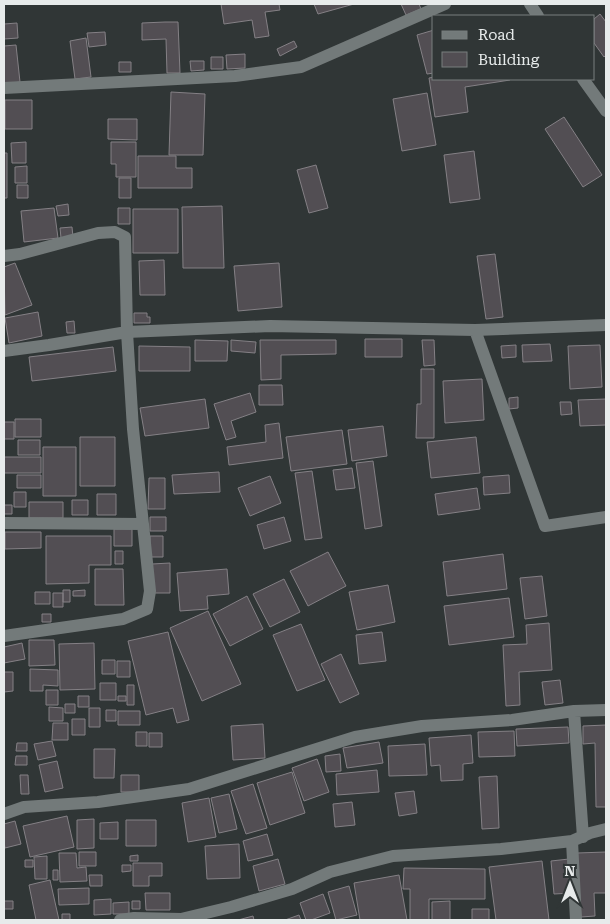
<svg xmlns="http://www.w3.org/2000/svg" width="610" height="924" font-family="'Roboto Serif',serif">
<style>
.building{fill:#524e53;stroke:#848085}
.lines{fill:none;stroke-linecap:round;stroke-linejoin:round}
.minor{stroke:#737a7a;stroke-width:12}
</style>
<rect width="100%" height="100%" fill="#303636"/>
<path class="building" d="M221,4H279L280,10L265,12L269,36L255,38L252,20L224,24Z
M314,4H354L318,14Z
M401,4H419L421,9L406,15Z
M600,14L606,22V55L604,57L594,43V19Z
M165,22H178L180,73H167L166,39L142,40V23Z
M17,23L18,38L4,39V24Z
M434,30V73L427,74L417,35Z
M105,32L106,45L89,47L87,33Z
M86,38L91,77L75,79L70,41Z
M294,41L297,47L280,56L277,49Z
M16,45L20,82L4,84V46Z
M245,54V68L227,69L226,55Z
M211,57H223V69H211Z
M190,61H204V70L191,71Z
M119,62H131V72H119Z
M434,77V79H510V80L465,87L468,112L435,117L429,78Z
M171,92L205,94L203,155H169Z
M427,93L436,145L402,151L393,99Z
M5,100H32V129H5Z
M564,117L602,175L583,187L545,129Z
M108,119H137V140L108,139Z
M26,142V163H12L11,143Z
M111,142H136V177H116V164H111Z
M474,151L480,199L450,203L444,155Z
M4,153H7V198H4Z
M138,156H176V168H192V188H138Z
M316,165L328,208L309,213L297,170Z
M27,166V183H15V167Z
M119,178H131V198H119Z
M17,185H28V198H17Z
M68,204L69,215L58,216L56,206Z
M222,206L224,268H183L182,207Z
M54,208L58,238L24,242L21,211Z
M118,208H130V224H118Z
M133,209H178V253H133Z
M72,227L73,237L61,238L60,228Z
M495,254L503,317L486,319L477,256Z
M164,260L165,295H140L139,261Z
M15,263L32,305L5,315L4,267Z
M279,263L282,307L238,311L234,266Z
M38,312L42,336L9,343L5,318Z
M134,313H147V317H150V323H134Z
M74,321L75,333H67L66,322Z
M365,339H402V357H365Z
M195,340L228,341L227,361H195Z
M231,340L256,342L255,353L231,351Z
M260,340H336V354L281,355V379L261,380Z
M422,340H434L435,365L424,366Z
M550,344L552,361L523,362L522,345Z
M516,345V357L502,358L501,346Z
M600,345L602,387L570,389L568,346Z
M139,346L190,347V371H139Z
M113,347L116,371L32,381L29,357Z
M421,369H434V438H416L417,404H421Z
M482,379L484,420L445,423L443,381Z
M259,385H282L283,405H259Z
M250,393L256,412L231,421L236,437L226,440L214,404Z
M518,397V408L509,409V398Z
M205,399L209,428L145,436L140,408Z
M606,399V425L580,426L578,400Z
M560,402H571L572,414L561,415Z
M15,419H41V437H15Z
M4,422H14V439H4Z
M279,423L283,458L229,465L227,447L266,442L265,425Z
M383,426L387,456L352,461L348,430Z
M342,430L347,464L291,471L286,437Z
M80,437H115V486H80Z
M476,437L480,473L431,478L427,442Z
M18,440H40V455H18Z
M43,447H76V496H43Z
M4,457H41V473H4Z
M373,461L382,526L365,529L356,463Z
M352,468L355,488L336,490L333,470Z
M312,471L322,538L305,540L295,473Z
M219,472L220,492L174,494L172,475Z
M17,475H41V488H17Z
M509,475L510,493L484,495L483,477Z
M270,476L281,503L250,516L238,488Z
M149,478H165V509H148Z
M477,488L480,509L438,515L435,494Z
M14,492H26V507H14Z
M97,494H116V515H97Z
M72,500H88V515H72Z
M29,502H63V518H29Z
M4,505H12V514H4Z
M150,517H166V531H150Z
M284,517L291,541L264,549L257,525Z
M114,529H132V546H114Z
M5,532H41V548L5,549Z
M46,536H111V565H89V583L46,584Z
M150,536H163V557H150Z
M115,551H123V564H115Z
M328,552L346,586L308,606L290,571Z
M503,554L507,589L447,596L443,562Z
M170,563V593H153L152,564Z
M95,569H123L124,605H95Z
M227,569L229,594L207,596L208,609L180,611L177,573Z
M542,576L547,616L525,619L520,578Z
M284,579L300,612L270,627L253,594Z
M388,585L395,622L357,630L349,592Z
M63,590H70V602H63Z
M85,590V596H73V591Z
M35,592H50V604H35Z
M53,593H63V607H53Z
M247,596L263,629L230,646L213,614Z
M509,598L514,637L449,645L444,606Z
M208,611L241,684L202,701L170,628Z
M42,614H51V622H42Z
M549,623L552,670L519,672L520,705L506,706L503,645L527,644L526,625Z
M301,624L325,680L297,691L273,635Z
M168,632L189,720L177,723L173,708L146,715L128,641Z
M382,632L386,661L359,664L356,635Z
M29,640H54L55,665L29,666Z
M22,643L25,659L4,663V647Z
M94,643L95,689L60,690L59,644Z
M341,654L359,694L340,703L321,664Z
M102,660H115V674H102Z
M117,661H130V677H117Z
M30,669L58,670V686L43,685V691H30Z
M4,672H13V691L4,692Z
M560,680L563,703L545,705L542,682Z
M100,683H116V700H100Z
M127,685H134V705H127Z
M46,690H58V705H46Z
M78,696H89V707H78Z
M118,696H126V701H118Z
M65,704H75V713H65Z
M49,707L63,708V721H49Z
M89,708H100V727H89Z
M106,710H116V721H106Z
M118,711H140V725H118Z
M72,719H85V735H72Z
M53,723H68V740H52Z
M263,724L265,758L233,760L231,726Z
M606,725V807H596L595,743L583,744V726Z
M568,727L569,743L517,746L516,729Z
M514,731L515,756L479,757L478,732Z
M136,732H147V746H136Z
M149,733H162V747H149Z
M471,735L473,763L463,764V780L441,781L440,765L431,766L429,738Z
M52,741L56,756L38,760L34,744Z
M379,742L383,763L347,768L343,748Z
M17,743H27V751H16Z
M425,744L427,775L389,776L388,746Z
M94,749H115L114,778H94Z
M340,754L341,771L326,772L325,756Z
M16,756H27V765H15Z
M317,759L329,792L304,801L292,768Z
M57,761L63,788L45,792L39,765Z
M377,770L379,792L337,795L336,774Z
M292,772L305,813L270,825L257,783Z
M20,775H28L29,794H21Z
M121,775H139V792H121Z
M497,776L499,828L482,829L479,777Z
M253,784L267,828L246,834L231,791Z
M414,791L417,813L399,816L395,793Z
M229,794L237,829L219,833L211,798Z
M209,798L216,837L188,842L182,803Z
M352,802L355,825L335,827L333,804Z
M67,816L74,847L30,857L23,826Z
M94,819V848L77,849V820Z
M126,820H156V846H126Z
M15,821L21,844L5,848L4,842V824Z
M118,822V839H100V823Z
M267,834L273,855L248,861L243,841Z
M239,844L240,878L207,879L205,846Z
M79,852H96V866H79Z
M606,852V893H594L595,916L581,917L577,853Z
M59,853H76L77,868L86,867L87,881L60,882Z
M138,855V861H130V856Z
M47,856V879H35L34,857Z
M278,859L285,884L259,891L253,866Z
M569,859L572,893L554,894L551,861Z
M25,860H33V867H25Z
M542,861L549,920H496L489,867Z
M133,863H162V876H149V886H133Z
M122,865H131V871L122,872Z
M404,868L485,869V899H429V920H410V889H403Z
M53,870H58V880H53Z
M89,875H102V886H90Z
M399,875L407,920H360L354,883Z
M50,880L59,920H36L29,885Z
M349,886L357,915L336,920L328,892Z
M89,888V904L59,905L58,889Z
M145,893H170V910H146Z
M323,894L330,913L311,920H306L300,903Z
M111,899V914L94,915V900Z
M4,901H13V909H4Z
M132,901H140V909H132Z
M450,901V920H432V902Z
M129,902V914H113V903Z
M472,909H489V920H472Z
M62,914H70V920H62Z
M299,915L301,920H285Z
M253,916L254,920H238Z"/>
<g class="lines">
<path class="minor" d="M530,4L538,16
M583,79L606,111
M4,88L235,76L301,67L445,4
M4,256L20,254L98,233L115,232L125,237L127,332L133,429L150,591L147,609L123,619L4,636
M475,330L545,526L606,517
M4,351L49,345L127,332L270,326L475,330L606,325
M4,523L143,524
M574,711L583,837
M4,814L24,807L98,802L189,789L355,737L422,726L512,720L574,711L606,710
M572,841L576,920
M120,920L134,918L181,919L231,907L292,889L330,872L393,856L501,849L572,841L590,833L606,829"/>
</g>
<rect width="610" height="924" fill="none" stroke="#e7ebeb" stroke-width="10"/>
<rect x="432" y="15" width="162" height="65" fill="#303636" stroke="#797e7e"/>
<rect x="442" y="31" width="25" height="8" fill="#737a7a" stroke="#797e7e"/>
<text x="478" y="40" font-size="15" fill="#e7ebeb">Road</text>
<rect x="442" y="52" width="25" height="15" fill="#524e53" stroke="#797e7e"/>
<text x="478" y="65" font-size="15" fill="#e7ebeb">Building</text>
<g transform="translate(570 884)" stroke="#303636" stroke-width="4" paint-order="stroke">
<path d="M0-4L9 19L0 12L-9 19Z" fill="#e7ebeb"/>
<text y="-8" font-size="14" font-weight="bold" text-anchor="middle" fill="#e7ebeb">N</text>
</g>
</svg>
